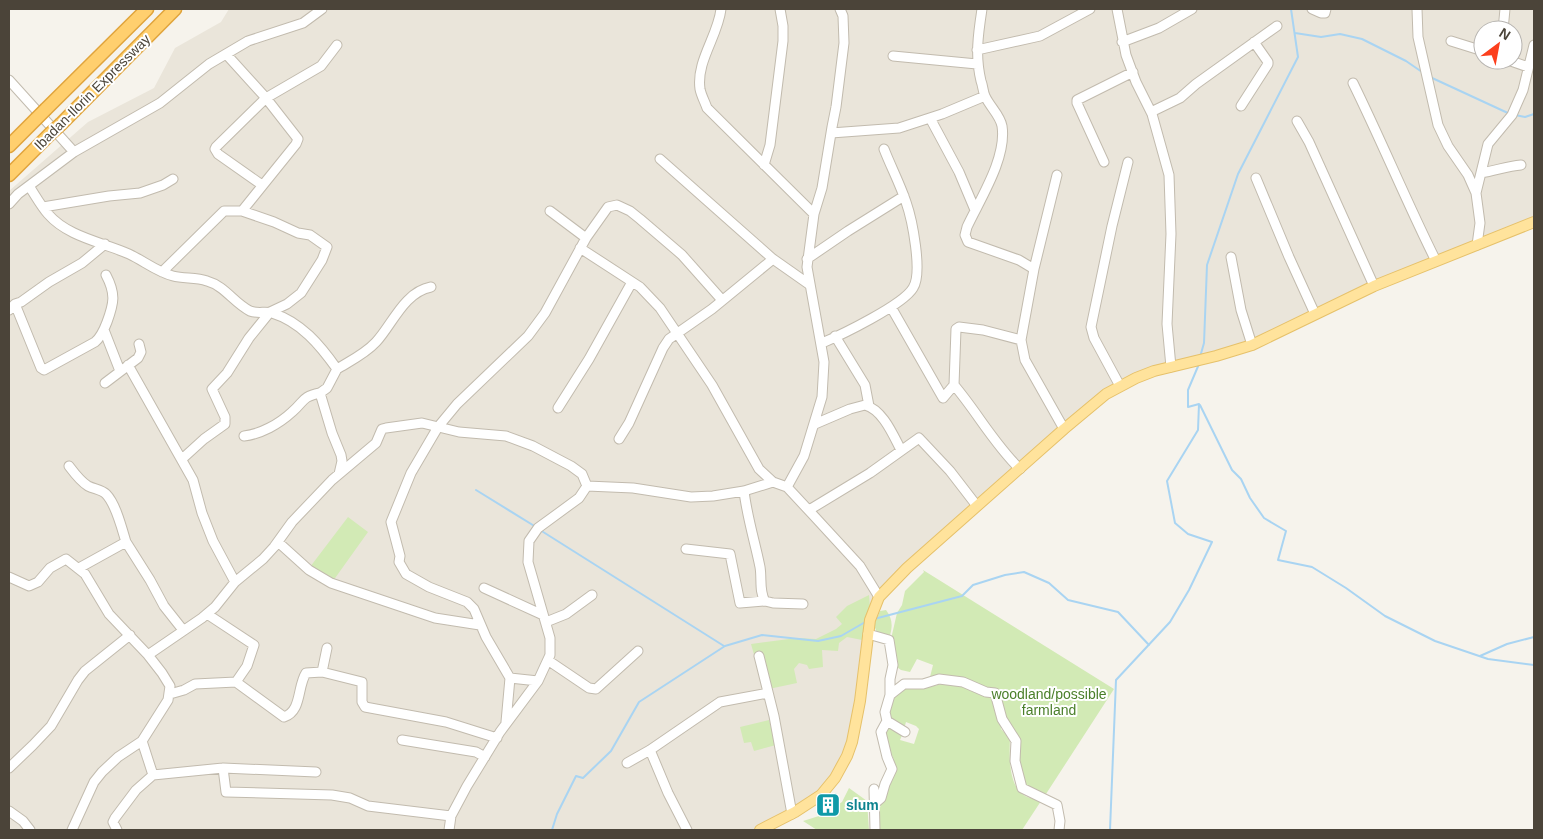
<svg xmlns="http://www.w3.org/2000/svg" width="1543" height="839" font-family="Arial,sans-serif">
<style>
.residential{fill:#eae5da;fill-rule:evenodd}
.green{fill:#d2eab5}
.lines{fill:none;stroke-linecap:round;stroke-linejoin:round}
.stream{stroke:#a9d4f2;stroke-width:2}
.minor-casing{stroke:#c2bbae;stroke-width:11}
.major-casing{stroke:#e6c16a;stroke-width:12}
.highway-casing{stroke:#e0a43c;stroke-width:15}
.minor{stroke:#fff;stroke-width:9}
.major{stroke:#ffe39c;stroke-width:10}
.highway{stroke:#ffcf6e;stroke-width:12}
.highway-bridge-casing{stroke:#e0a43c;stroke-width:15;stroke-linecap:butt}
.highway-bridge{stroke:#ffcf6e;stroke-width:12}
.labels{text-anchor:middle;stroke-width:4;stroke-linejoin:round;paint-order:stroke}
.street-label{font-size:14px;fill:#4b4439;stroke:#fff}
.park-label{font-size:14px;fill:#4a7f2a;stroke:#fff}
.culture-label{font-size:14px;font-weight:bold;fill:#0d838f;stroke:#fff;text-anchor:start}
</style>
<rect width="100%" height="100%" fill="#f6f3ec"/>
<path class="residential" d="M229,9H1534V228L1505,238L1401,279L1284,335L1228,358L1173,369L1142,379L1113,394L874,599L847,744L832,780L816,794L755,830H9V191L88,122L154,88L175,48L221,22ZM1483,30H1513V60H1483Z"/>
<path class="green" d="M348,517L368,532L333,581L310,567Z
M923,570L1114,689L1046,794L1034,795L1025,790L1013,733L1005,721L1003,704L994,693L962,678L952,676L938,681H929L933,665L917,659L910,672L901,670L894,665L891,639L897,613L902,605L905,591L924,572Z
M869,595L870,608L862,640L847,637L839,643L838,651L822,650L823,667L809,669L807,665L799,663L794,669L797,683L764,690L751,644L797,638L816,639L836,629L842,624L836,617L847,606Z
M886,610C892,618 893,625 890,635L877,633L874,625L880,611Z
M955,680L996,699L999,708L1001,729L1010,738C1009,762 1008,804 1043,798L1022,830H879L877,817L892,770L894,760L883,735L888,726L902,735L900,740L914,744L919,729L916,726L906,722L904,729L892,722L888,712L897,691L900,687L934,686Z
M769,720L776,745L754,751L751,742L744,743L740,727Z
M849,788L867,801L869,830H817L803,821L819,816L842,802Z"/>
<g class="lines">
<path class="stream" d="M1295,33L1321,37L1340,34L1362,39L1406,61L1422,72
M1430,77L1510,114
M1515,115L1525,117L1534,114
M1200,357L1204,343L1207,265L1238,174L1298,57L1291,9
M1200,405L1232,470L1241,479L1250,498L1264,518L1286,531L1278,560L1312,567L1346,588L1385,616L1435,641L1488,659L1534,665
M476,490L536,527
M540,530L724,646
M874,619L962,596L973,585L1005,575L1024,572L1049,583L1068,600L1118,612L1149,645
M1480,656L1507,644L1534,637
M552,830L557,814L576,776L583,778L611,751L639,702L725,646L762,635L818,641L841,636L867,621
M1110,830L1116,680L1170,622L1189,590L1212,542L1188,534L1175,523L1167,481L1198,430L1199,404L1188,407V390L1199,364"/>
<defs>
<path id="minor" d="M721,9C718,36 696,61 700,89C701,95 705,102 707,108L814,214
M982,9C978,35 975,56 981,81C983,86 983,92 985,96C990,107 1000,115 1002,126C1007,158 980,199 967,227L965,235L968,242L1019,260L1034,269
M1117,9L1126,55L1136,82L1152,114L1169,175L1171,234L1167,324L1171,367
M1312,9L1321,13H1325L1326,9
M1417,9L1418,37L1438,125L1448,146L1468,175L1476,193L1480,223L1477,245
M1503,30L1505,9
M1451,41L1483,51
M1122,42L1159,28L1192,9
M977,50L1040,36L1090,9
M893,56L977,64
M1508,60L1528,67
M9,80L74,152
M1353,83C1382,142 1407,203 1436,261
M1241,106L1268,64V62L1254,42
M1151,112L1180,98L1196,84L1277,26
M930,118L959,172L975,210
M1297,121L1309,142L1374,286
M831,133L899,128L942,114L985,96
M660,159L773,259L810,285
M1104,162L1077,103V100L1133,72
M764,165L770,145L783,41V26L780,9
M1481,173C1495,171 1507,166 1521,165
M1057,175L1034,269L1021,340L1025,360L1064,429
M1256,178L1289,257L1315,314
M262,185L218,154L215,149L216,147L266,98L321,66L337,45
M29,186C35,195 41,206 48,214C68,237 102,242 129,254C144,261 157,272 173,276C184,279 196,277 207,281C225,286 234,303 250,311C258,314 265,311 272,313C301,322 320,345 337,369L327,388L320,393L332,433L341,455L342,461L339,474
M1476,193L1488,144L1512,115L1523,90L1534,45
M9,204L18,194L74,152L160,103L209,64L248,41L303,23L322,9
M43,207L109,196L140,193L163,185L173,179
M550,211L586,238
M580,248L640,287L660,308L712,385L759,469L773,482L787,487L814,516L860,566L879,597
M1231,257L1241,310L1252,345
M807,259L848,231L904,196
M162,272L224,211H242L296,144L298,139L266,98L227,55
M15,304L41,368L44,370L95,342C101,337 104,330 107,322C114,303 116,294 106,275
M891,307L943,398L954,385L956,329L959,327L983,330L1021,340
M9,310L15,304L21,302L49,282L82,263L105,244
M104,330L120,371
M835,336L865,385L869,406
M822,343C841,335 903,305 913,288C923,273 912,219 906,202C900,184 891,167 884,149
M128,365L193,480L202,513L213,541L235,582
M337,369C350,361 365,354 376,342C392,325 404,292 431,287
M105,383L138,358L141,352L139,344
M954,385C977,412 994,444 1020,469
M1120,386L1094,338L1091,327L1112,226L1128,162
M558,408L589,359L632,282
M815,424L850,409L865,405C883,410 893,435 901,450
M244,436C261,434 279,424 292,412C305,401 301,397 320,393
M619,439L629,423L663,348L669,339L712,309L773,259
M182,459L204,439L225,424V417L212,389L227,373L249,338L270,312L287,304L301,293L322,260L327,247L310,235L298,233L274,222L242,211
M69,466C75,474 80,481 88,486C94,489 102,490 106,494C116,504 122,529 126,542
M787,487L804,456L822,397L824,362L807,267L814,214L822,188L832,127L836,107L844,43L843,16L840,9
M744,491C747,517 755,542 760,567C762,578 759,592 765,601L773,603L803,604
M809,510L870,473L919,438L950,471L977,506
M278,542L309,570L331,583L435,618L480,625
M686,549L730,554L740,603L765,601
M79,568L126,542L150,580L164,606L183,630
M9,577L29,586L38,582L50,568L66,559L85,574L109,614L148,655L162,673L170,686L168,700L142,741L118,757L102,772L94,782L72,830
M484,588L543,615
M207,614L254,645L247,666L236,682L284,717C302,711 297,687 306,673L322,672
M546,622L566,614L592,595
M868,634L889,640L893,665L890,679V695L885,712L887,721L881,732L887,757L892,769L885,784L881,798L874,804
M327,648L322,672L362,682V702L365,707L446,722L497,738
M148,655L202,618L215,607L235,582L263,559L274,547L292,522L332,480L376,443L382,429L386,428L422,423L459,432L506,436L533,446L571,466L582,474L587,486L633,488L691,497L713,496L744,491L773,482
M759,656L774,716L792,814
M549,661L589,688L596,689L638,651
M510,678L538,681
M170,694L184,690L195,684L236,682
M890,695L904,684H923L939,679L963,682L986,692L995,693L1002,719L1016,741L1015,761L1022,788L1057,805L1060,821L1059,830
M887,721L905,732
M506,722L510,678L486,637L474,609L467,602L429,587L406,574L399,562L400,556L391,522L411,473L438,427L457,404L528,336L545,313L586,238L608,207L617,205L630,211L640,219L682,255L722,300
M402,740L476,752L485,757
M142,741L153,775
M650,750L668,793L687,830
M627,763L650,750L720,702L768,693
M9,768L33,745L51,726L78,680L85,671L130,635
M223,768L226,792L332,795L350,798L368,806L451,816
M874,789L875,830
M9,811L23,821L30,830
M117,830L113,822L115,818L136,790L153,775L223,768L316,772
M449,830L451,816L467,786L500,732L538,681L550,655V638L528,562L529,541L538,528L579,498L587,486"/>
<path id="major" d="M760,830L795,812L821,795L835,778L847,756L852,742L860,701L870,620L879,597L907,568L1064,429L1106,394L1136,378L1154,371L1216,356L1252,345L1374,286L1534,222"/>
<path id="highway" d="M46,109L147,9
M61,124L175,9
M9,146L36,119
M9,175L50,134"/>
</defs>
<use href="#minor" class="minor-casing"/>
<use href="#major" class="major-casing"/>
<use href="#highway" class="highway-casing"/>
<use href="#minor" class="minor"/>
<use href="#major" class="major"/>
<use href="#highway" class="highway"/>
<defs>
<path id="highway-bridge" d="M36,119L46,109
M50,134L61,124"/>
</defs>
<use href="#highway-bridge" class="highway-bridge-casing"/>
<use href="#highway-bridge" class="highway-bridge"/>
</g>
<defs>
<symbol id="building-square" viewBox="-11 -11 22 22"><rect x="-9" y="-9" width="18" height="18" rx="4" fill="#0f9aa8" stroke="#fff"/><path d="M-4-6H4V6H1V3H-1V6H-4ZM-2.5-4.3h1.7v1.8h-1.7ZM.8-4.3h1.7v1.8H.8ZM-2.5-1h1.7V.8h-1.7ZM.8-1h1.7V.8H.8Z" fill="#fff"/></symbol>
</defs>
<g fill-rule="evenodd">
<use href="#building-square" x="814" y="791" width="28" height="28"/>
</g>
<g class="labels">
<g class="street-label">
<text transform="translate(92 92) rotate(-45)" y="5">Ibadan-Ilorin Expressway</text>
</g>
<g class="park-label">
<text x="1049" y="699">woodland/possible<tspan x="1049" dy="16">farmland</tspan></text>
</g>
<g class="culture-label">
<text x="846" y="810">slum</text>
</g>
</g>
<rect width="1543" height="839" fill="none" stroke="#4b4439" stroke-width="20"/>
<g transform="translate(1498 45) rotate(32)"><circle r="24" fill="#ffffff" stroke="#b7b4b0"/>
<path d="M0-4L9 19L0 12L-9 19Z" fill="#fc3f1d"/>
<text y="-8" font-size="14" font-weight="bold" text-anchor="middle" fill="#4b4439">N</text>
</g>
</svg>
